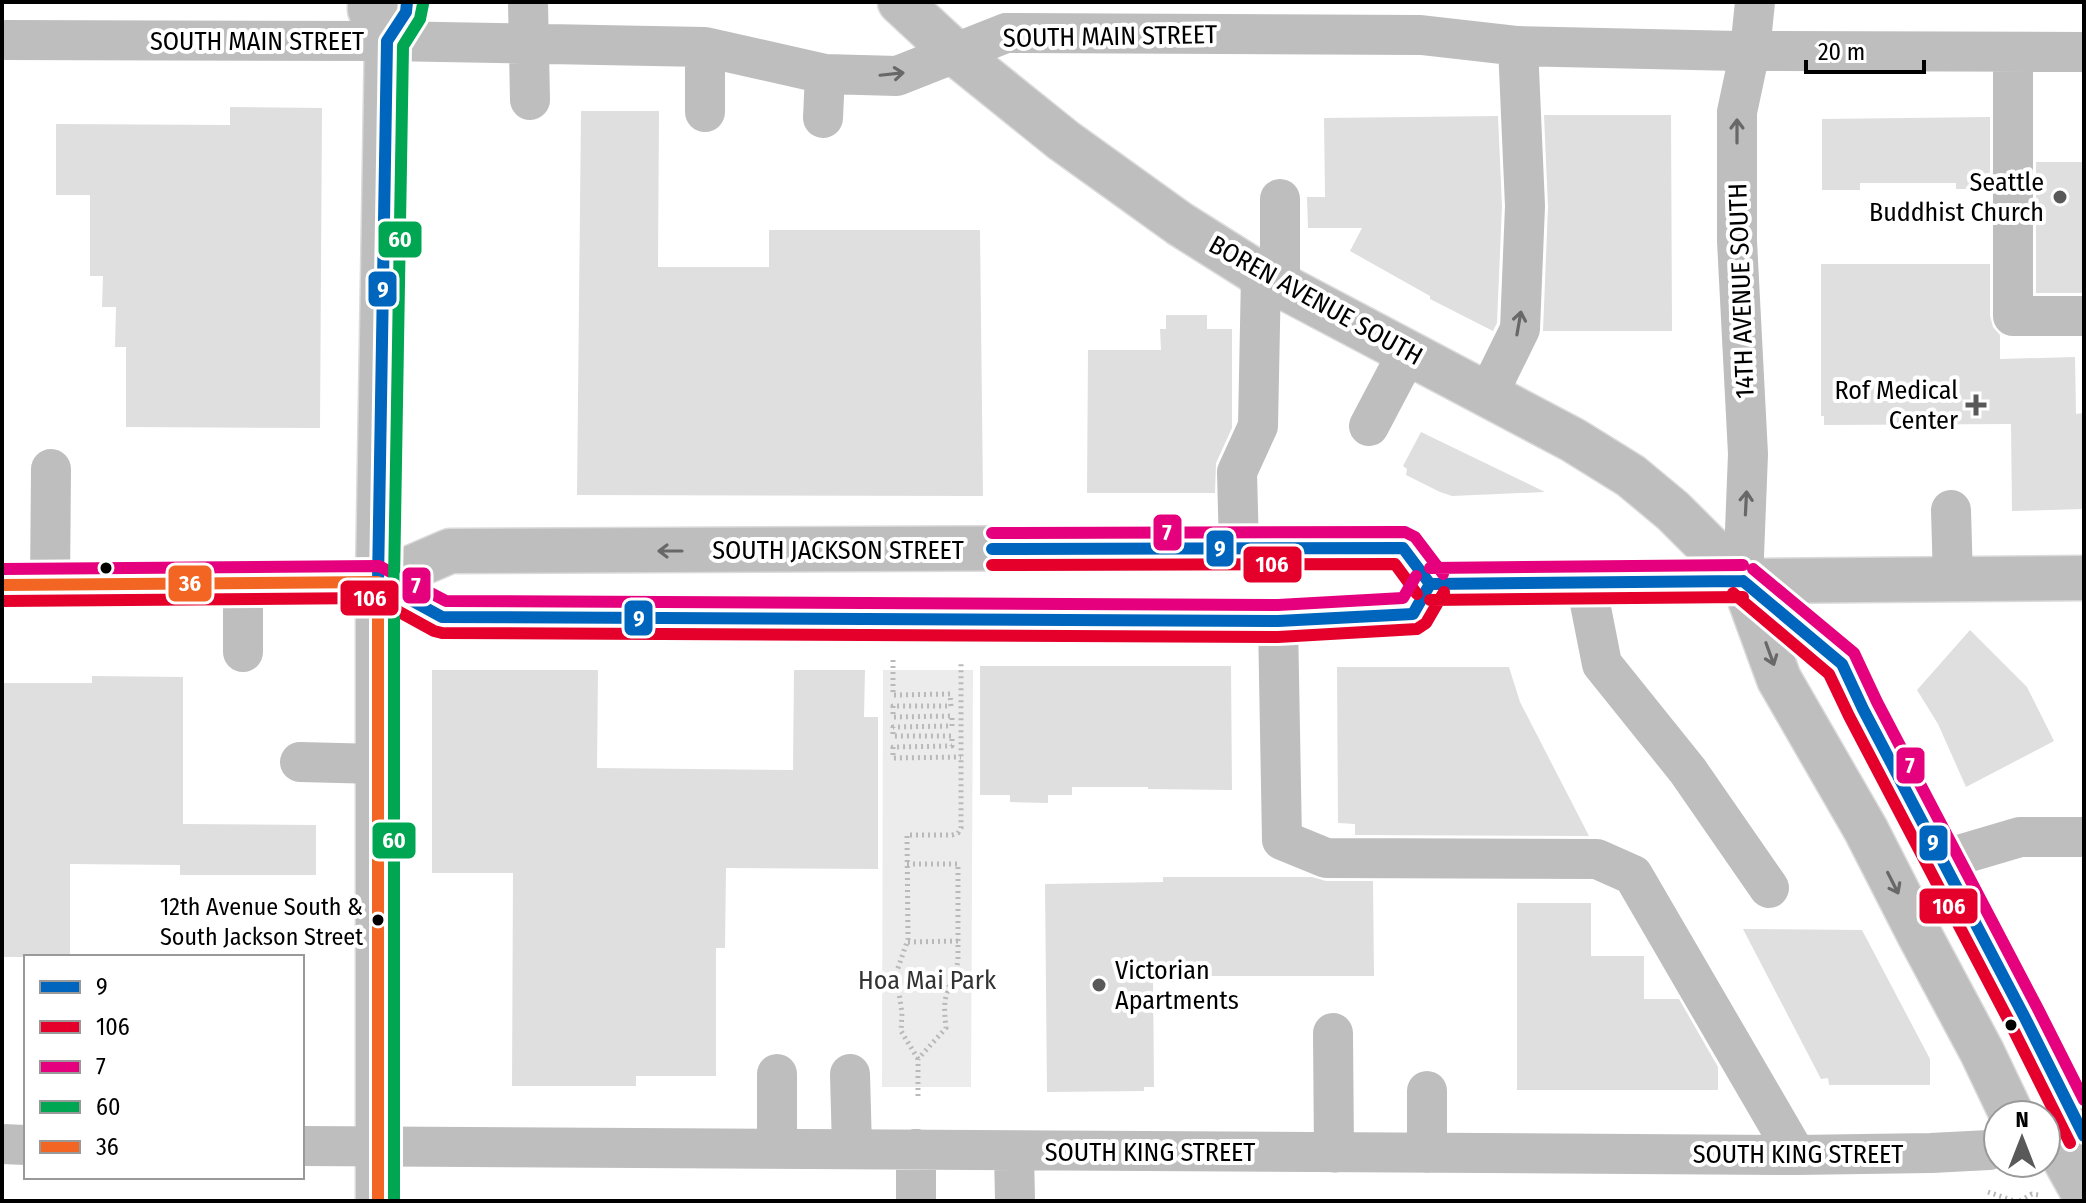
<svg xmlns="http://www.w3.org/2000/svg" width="2086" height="1203" font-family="'Fira Sans Condensed',sans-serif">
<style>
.green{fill:#ececec}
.building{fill:#dfdfdf}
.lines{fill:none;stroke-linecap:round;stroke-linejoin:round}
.major-casing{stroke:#dbdbdb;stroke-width:47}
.path{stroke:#b9b9b9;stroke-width:5;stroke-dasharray:2 4;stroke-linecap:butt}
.minor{stroke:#bebebe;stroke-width:40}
.major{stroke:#bebebe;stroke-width:44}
.bus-1-casing{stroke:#fff;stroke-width:18}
.bus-2-casing{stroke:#fff;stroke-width:18}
.bus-3-casing{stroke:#fff;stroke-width:18}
.bus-4-casing{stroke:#fff;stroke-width:18}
.bus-5-casing{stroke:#fff;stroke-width:18}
.bus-1{stroke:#0065bd;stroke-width:12}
.bus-2{stroke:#e4002b;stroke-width:12}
.bus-3{stroke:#e5007d;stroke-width:12}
.bus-4{stroke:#00a651;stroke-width:12}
.bus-5{stroke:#f26522;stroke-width:12}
.oneway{stroke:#686868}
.poi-dot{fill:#595959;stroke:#fff;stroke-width:3}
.bus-dot{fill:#000;stroke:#fff;stroke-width:3}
.labels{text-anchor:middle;stroke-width:8;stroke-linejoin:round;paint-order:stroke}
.bus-label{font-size:24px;fill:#000;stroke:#fff;text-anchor:end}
.street-label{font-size:26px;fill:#000;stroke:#fff}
.poi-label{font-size:26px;fill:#000;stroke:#fff;text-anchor:end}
.park-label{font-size:26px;fill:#333;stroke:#fff}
.line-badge{stroke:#fff;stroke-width:3}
.badge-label{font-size:22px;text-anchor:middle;font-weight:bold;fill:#fff}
</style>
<rect width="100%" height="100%" fill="#fff"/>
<path class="green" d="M883,670H973L971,1087H882Z"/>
<path class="building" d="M230,107L322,108L320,428L126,427V347H115L116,307H102L103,276H90V195H56V124L230,125Z
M581,111H659L658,267H769V230H980L983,496L577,495Z
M1544,115H1671L1672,331H1543L1548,207Z
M1498,116L1502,206L1497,323L1493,331L1430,299V296L1350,251L1362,228H1308L1307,197H1325L1324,118Z
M1990,117V189H1956V183H1860V190H1822V119Z
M2036,162H2084V293H2036Z
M1821,264H1990V316L1993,327L2000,335V359L2075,357L2076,414L2084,413V509L2012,511L2011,424L1824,425V416H1821Z
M1166,315H1207V329H1232V428L1216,463L1215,493H1087L1088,350H1161L1160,329H1166Z
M1421,432L1545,492L1452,496L1440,492L1406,475L1407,469L1403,466Z
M1970,630L2027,687L2054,741L1966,787L1938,724L1917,690Z
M980,666H1231L1232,790L1148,789V787H1072V795H1048V803L1010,802V795H980Z
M1337,667H1509L1520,702L1589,836L1355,835V824L1338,823Z
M432,670H598L597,768L793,770L794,670H865L864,717H878V869L726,868L725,948H716V1076H636V1086H512L513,873H432Z
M92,676L183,677V824L316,825V875H180V865L70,864V957H2V683H92Z
M1163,877H1312L1326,881H1373L1374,976H1153L1154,1087H1144V1091L1047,1092L1045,884L1163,882Z
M1517,903H1591V956H1644V999H1679L1718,1067V1090H1517Z
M1743,929L1862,930L1930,1059V1085H1829L1828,1078L1821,1079Z"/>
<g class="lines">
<defs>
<path id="major" d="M370,2V10L387,41L378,582V1201
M900,2L955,53L1063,140L1180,224L1261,275L1573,440L1631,476L1673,511L1743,581L1842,664L1863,709L2024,1016L2084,1136
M387,41L406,12L407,2
M378,582L442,617L1278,621L1413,614L1430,584
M1744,583L1779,679L1866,830L1919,934L1982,1052L2012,1115
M1430,584L2084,578
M2,585L378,582L450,551L1308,547L1403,548L1430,584
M2046,1144L2059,1149L2084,1194"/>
</defs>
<use href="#major" class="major-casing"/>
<path class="path" d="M893,660V695L950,694L951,706H893V717L952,716V726L893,727V736H952V746L893,747V758L961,757
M907,864H958V959C956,976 951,979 947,993C943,1004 945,1016 946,1028L918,1059V1097
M908,942L958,941
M918,1059L901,1031L902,1013L897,980V971L908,939L907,835H952L958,833L961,828V662
M1988,1192L2014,1201
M2020,1201L2032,1194L2039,1195"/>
<path class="minor" d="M528,2L530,100
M2,40L387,41L705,47L825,74L897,76L1006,33L1421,35L1518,46L1738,51L2084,52
M705,47V112
M2013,52V316H2084
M823,118L825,74
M1280,199V285
M1488,394L1520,329L1525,206L1518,46
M1369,426L1408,352
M1951,510L1953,580
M1239,548L1237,472L1258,426L1261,275
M1743,581L1748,454L1737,241V112L1750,51L1755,2
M243,583V652
M1586,583L1602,664L1688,771L1769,888
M50,585L51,469
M1278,621L1282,840L1326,858L1597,859L1633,875L1796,1155
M300,762L378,764
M1942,860L2020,837H2084
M1333,1033L1334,1153
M777,1074V1149
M850,1074L852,1149
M1427,1091V1153
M2,1144L26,1145
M302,1146L1796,1155L1931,1153L1989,1150L1998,1147
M916,1149V1201
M1014,1151L1015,1201"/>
<use href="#major" class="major"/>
<defs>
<path id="bus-1" d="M992,549L1403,548L1430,584
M1743,581L1842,664L1863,709L2024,1016L2084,1136
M378,582L442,617L1278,621L1413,614L1430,584
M378,582L387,41L406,12L407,2
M1430,584L1743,581"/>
<path id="bus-2" d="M992,565L1395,564L1417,594
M1733,593L1829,674L1849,716L2010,1023L2070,1143
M1430,600L1743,597
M2,601L374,598L434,631L442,633L1278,637L1417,629L1426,623L1444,592"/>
<path id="bus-3" d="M992,533L1405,532L1415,537L1443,574
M1430,568L1743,565
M2,569L379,566L446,601L1278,605L1403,598L1416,576
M1753,569L1854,653L1877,702L2038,1009L2084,1100"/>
<path id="bus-4" d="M394,1201V582L403,46L420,19L423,4"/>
<path id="bus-5" d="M378,582V1201
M2,585L378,582"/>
</defs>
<use href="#bus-1" class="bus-1-casing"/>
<use href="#bus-2" class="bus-2-casing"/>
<use href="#bus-3" class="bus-3-casing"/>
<use href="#bus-4" class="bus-4-casing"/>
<use href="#bus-5" class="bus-5-casing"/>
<use href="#bus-1" class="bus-1"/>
<use href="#bus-2" class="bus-2"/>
<use href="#bus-3" class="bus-3"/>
<use href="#bus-4" class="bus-4"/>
<use href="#bus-5" class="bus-5"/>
</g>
<defs><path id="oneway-shaft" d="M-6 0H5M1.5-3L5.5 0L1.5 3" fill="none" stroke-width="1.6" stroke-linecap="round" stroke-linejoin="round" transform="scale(2)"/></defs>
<g class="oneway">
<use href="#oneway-shaft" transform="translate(892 74) rotate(-6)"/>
<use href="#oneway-shaft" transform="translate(1737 131) rotate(-90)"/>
<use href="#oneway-shaft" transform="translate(1519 323) rotate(-80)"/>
<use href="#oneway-shaft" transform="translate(1746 503) rotate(-87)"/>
<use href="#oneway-shaft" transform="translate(670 551) rotate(180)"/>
<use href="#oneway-shaft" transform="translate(1770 654) rotate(70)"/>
<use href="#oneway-shaft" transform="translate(1893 883) rotate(63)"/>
</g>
<g class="poi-dot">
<circle cx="2060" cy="197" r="8"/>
<path d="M1972 393h8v8h8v8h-8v8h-8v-8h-8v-8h8z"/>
<circle cx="1099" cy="985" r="8"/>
</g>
<g class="bus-dot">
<circle cx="106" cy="568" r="7"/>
<circle cx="378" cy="920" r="7"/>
<circle cx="2011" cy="1025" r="7"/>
</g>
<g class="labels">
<g class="bus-label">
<text x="363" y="915">12th Avenue South &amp;<tspan x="363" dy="30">South Jackson Street</tspan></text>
</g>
<g class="street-label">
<text transform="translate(1110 36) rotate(-1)" y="9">SOUTH MAIN STREET</text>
<text x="257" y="50">SOUTH MAIN STREET</text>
<text transform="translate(1741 291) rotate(-92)" y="9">14TH AVENUE SOUTH</text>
<text transform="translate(1316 300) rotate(29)" y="9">BOREN AVENUE SOUTH</text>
<text x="838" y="559">SOUTH JACKSON STREET</text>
<text x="1150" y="1161">SOUTH KING STREET</text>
<text x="1798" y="1163">SOUTH KING STREET</text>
</g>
<g class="poi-label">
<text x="2044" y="191">Seattle<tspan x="2044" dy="30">Buddhist Church</tspan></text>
<text x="1958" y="399">Rof Medical<tspan x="1958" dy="30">Center</tspan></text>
<text x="1115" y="979" text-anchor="start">Victorian<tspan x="1115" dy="30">Apartments</tspan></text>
</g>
<g class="park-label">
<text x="927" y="989">Hoa Mai Park</text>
</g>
</g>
<g class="line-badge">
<rect x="377" y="220" width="46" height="39" rx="8" fill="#00a651"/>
<rect x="367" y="270" width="31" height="38" rx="8" fill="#0065bd"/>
<rect x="1152" y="513" width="31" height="39" rx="8" fill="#e5007d"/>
<rect x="1205" y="529" width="30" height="39" rx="8" fill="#0065bd"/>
<rect x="1242" y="545" width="61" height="39" rx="8" fill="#e4002b"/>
<rect x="167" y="564" width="46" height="39" rx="8" fill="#f26522"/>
<rect x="401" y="566" width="31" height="39" rx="8" fill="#e5007d"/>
<rect x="339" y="579" width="61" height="38" rx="8" fill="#e4002b"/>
<rect x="623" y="599" width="31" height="38" rx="8" fill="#0065bd"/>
<rect x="1895" y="746" width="31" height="39" rx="8" fill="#e5007d"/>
<rect x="371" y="821" width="46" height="39" rx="8" fill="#00a651"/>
<rect x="1918" y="824" width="31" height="38" rx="8" fill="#0065bd"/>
<rect x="1918" y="887" width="61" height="38" rx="8" fill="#e4002b"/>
</g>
<g class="badge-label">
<text x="400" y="247">60</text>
<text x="383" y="297">9</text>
<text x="1167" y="540">7</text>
<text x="1220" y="556">9</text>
<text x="1272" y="572">106</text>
<text x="190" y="591">36</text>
<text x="416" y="593">7</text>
<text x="370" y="606">106</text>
<text x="639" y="626">9</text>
<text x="1910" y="773">7</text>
<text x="394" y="848">60</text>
<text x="1933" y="850">9</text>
<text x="1949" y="914">106</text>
</g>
<rect width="2086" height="1203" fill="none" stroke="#000000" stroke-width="8"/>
<rect x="24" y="955" width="280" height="224" fill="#ffffff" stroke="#999999" stroke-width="2"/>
<rect x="40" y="981" width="40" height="12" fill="#0065bd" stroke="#999999" stroke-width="2"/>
<text x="96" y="995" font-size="24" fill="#000000">9</text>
<rect x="40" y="1021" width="40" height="12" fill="#e4002b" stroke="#999999" stroke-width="2"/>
<text x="96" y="1035" font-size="24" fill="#000000">106</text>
<rect x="40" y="1061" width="40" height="12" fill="#e5007d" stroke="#999999" stroke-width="2"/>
<text x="96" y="1075" font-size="24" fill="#000000">7</text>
<rect x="40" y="1101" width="40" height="12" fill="#00a651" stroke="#999999" stroke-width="2"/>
<text x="96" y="1115" font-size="24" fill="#000000">60</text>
<rect x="40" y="1141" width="40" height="12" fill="#f26522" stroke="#999999" stroke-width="2"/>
<text x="96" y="1155" font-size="24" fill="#000000">36</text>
<g transform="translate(2022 1139)"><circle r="38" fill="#ffffff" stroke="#999999" stroke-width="2"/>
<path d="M0-6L14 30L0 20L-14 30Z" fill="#595959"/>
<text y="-12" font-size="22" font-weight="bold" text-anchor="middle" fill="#000000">N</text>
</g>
<path d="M1806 60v12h118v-12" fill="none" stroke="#000000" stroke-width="4"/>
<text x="1818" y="60" font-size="24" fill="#000000" stroke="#ffffff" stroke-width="6" paint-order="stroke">20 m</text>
</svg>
